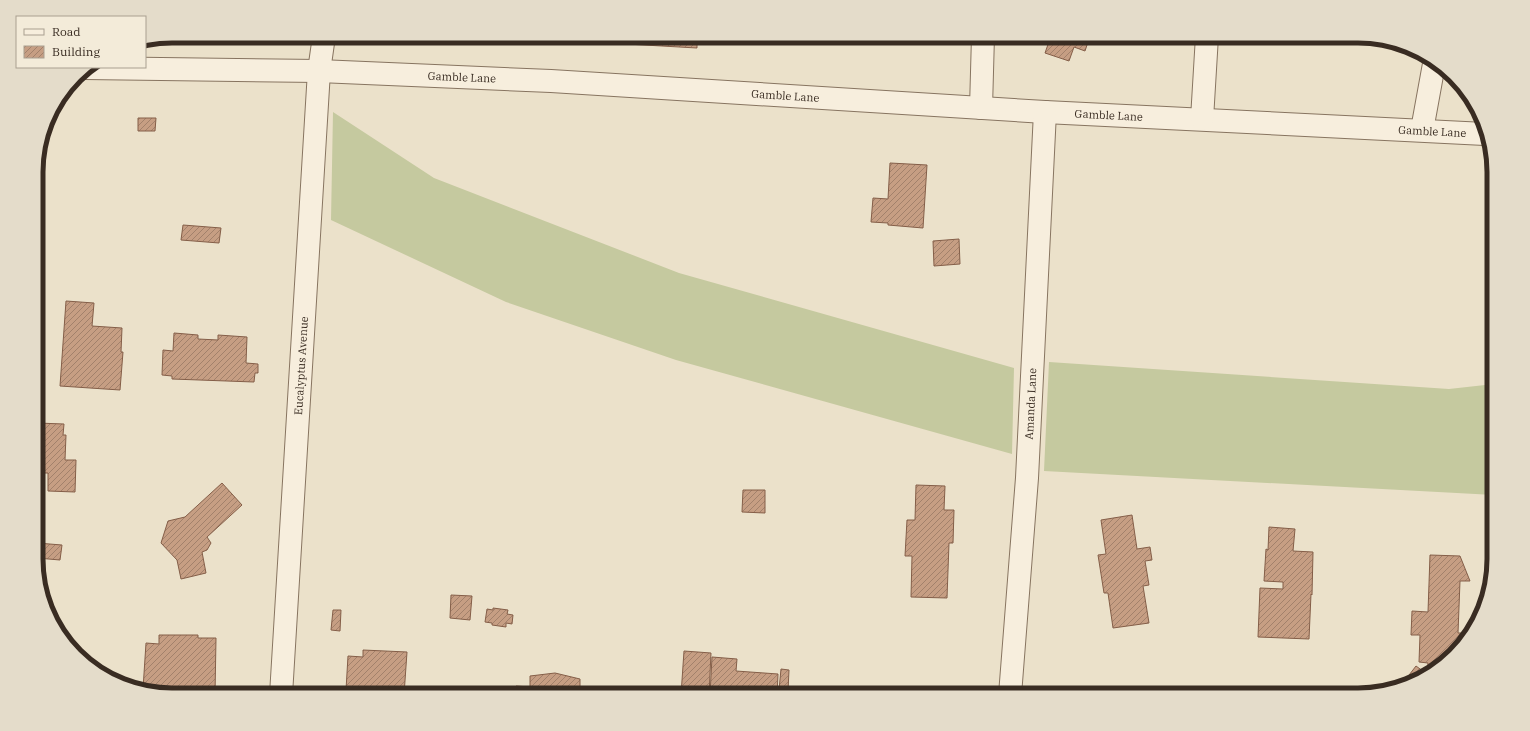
<svg xmlns="http://www.w3.org/2000/svg" width="1530" height="731" font-family="'IBM Plex Serif',serif">
<style>
.grass{fill:#c5c99f}
.building{fill:url(#building-hatch);stroke:#845e48}
.lines{fill:none;stroke-linecap:round;stroke-linejoin:round}
.minor-casing{stroke:#877460;stroke-width:24}
.minor{stroke:#f7eedd;stroke-width:22}
.labels{text-anchor:middle;stroke-width:3;stroke-linejoin:round;paint-order:stroke}
.street-label{font-size:11px;fill:#392c22;stroke:#f3ebd9}
.rim{fill:none;stroke:#392c22;stroke-width:5}
</style>
<defs>
<pattern id="building-hatch" width="6" height="6" patternUnits="userSpaceOnUse"><rect width="6" height="6" fill="#c69e83"/><path d="M-1 1l2-2M0 6l6-6M5 7l2-2" fill="none" stroke="#a2816b"/></pattern>
</defs>
<rect width="100%" height="100%" fill="#ebe1ca"/>
<path class="grass" d="M333,112L434,178L679,273L1014,368L1012,454L676,360L506,302L331,220Z
M1049,362L1449,389L1494,384V495L1044,471Z"/>
<path class="building" d="M609,36H697V48L609,43Z
M1051,36H1090L1085,51L1074,47L1069,61L1045,53Z
M138,118H156L155,131H138Z
M890,163L927,165L923,228L888,225V223L871,222L873,198L888,199Z
M183,225L221,228L219,243L181,240Z
M959,239L960,264L934,266L933,241Z
M37,289H44L42,336H37Z
M66,301L94,303L92,326L122,328L121,352H123L120,390L60,386Z
M174,333L198,335V339L218,340V335L247,337L246,363L258,364V373H255L254,382L172,379V376L162,375L163,350L173,351Z
M37,423L64,424L63,435H66L65,460H76L75,492L48,491V473H37Z
M222,483L242,505L207,537L211,543L207,550L202,552L206,573L181,579L177,560L161,543L168,521L185,517Z
M916,485L945,486L944,510H954L953,543H949L947,598L911,597L912,556H905L907,520H915Z
M743,490H765V513L742,512Z
M1132,515L1137,549L1150,547L1152,560L1145,561L1149,585L1143,586L1149,623L1113,628L1108,593H1104L1098,555L1106,554L1101,520Z
M1269,527L1295,529L1293,551L1313,552L1312,595L1311,594L1309,639L1258,637L1260,588L1283,589V582L1264,581L1266,549L1268,550Z
M37,543L62,545L60,560L37,558Z
M1430,555L1460,556L1470,581H1460L1458,633H1462L1461,646L1434,672H1427L1428,663L1419,662L1420,635H1411L1412,611L1428,612Z
M451,595L472,596L470,620L450,618Z
M493,608L508,610L507,614L513,615L512,624L506,623V627L492,625V623L485,622L487,609L493,610Z
M333,610H341L340,631L331,630Z
M159,635H198V638H216L215,695H172L143,689L146,643L159,644Z
M363,650L407,652L404,695H375L376,693H360V691L346,690L348,656L363,657Z
M684,651L711,653L709,695H681Z
M712,657L737,659L736,671L778,674L777,695H710Z
M1416,666L1427,674L1409,680L1406,679Z
M781,669L789,670L788,691L779,690Z
M555,673L580,679V690L616,694V695H516V686L530,687V676Z"/>
<g class="lines">
<defs>
<g id="minor">
<path id="s1" d="M85,68L319,71L551,81L1045,112L1485,134"/>
<path d="M981,108L983,36"/>
<path d="M1202,119L1207,36"/>
<path d="M1422,130L1434,64"/>
<path id="s2" d="M281,695L319,71L324,36"/>
<path id="s3" d="M1010,695L1027,478L1045,112"/>
</g>
</defs>
<use href="#minor" class="minor-casing"/>
<use href="#minor" class="minor"/>
</g>
<g class="labels">
<g class="street-label">
<text dy="4" stroke="none"><textPath href="#s1" startOffset="377">Gamble Lane</textPath></text>
<text dy="4" stroke="none"><textPath href="#s1" startOffset="701">Gamble Lane</textPath></text>
<text dy="4" stroke="none"><textPath href="#s1" startOffset="1025">Gamble Lane</textPath></text>
<text dy="4" stroke="none"><textPath href="#s1" startOffset="1349">Gamble Lane</textPath></text>
<text dy="4" stroke="none"><textPath href="#s2" startOffset="330">Eucalyptus Avenue</textPath></text>
<text dy="4" stroke="none"><textPath href="#s3" startOffset="292">Amanda Lane</textPath></text>
</g>
</g>
<path d="M0 0H1530V731H0ZM172 43H1358A129 129 0 0 1 1487 172V559A129 129 0 0 1 1358 688H172A129 129 0 0 1 43 559V172A129 129 0 0 1 172 43Z" fill="#e4dcca" fill-rule="evenodd"/>
<path class="rim" d="M172 43H1358A129 129 0 0 1 1487 172V559A129 129 0 0 1 1358 688H172A129 129 0 0 1 43 559V172A129 129 0 0 1 172 43Z"/>
<rect x="16" y="16" width="130" height="52" fill="#f3ebd9" stroke="#a99f90"/>
<rect x="24" y="29" width="20" height="6" fill="#f7eedd" stroke="#a99f90"/>
<text x="52" y="36" font-size="12" fill="#392c22">Road</text>
<rect x="24" y="46" width="20" height="12" fill="url(#building-hatch)" stroke="#a99f90"/>
<text x="52" y="56" font-size="12" fill="#392c22">Building</text>
</svg>
